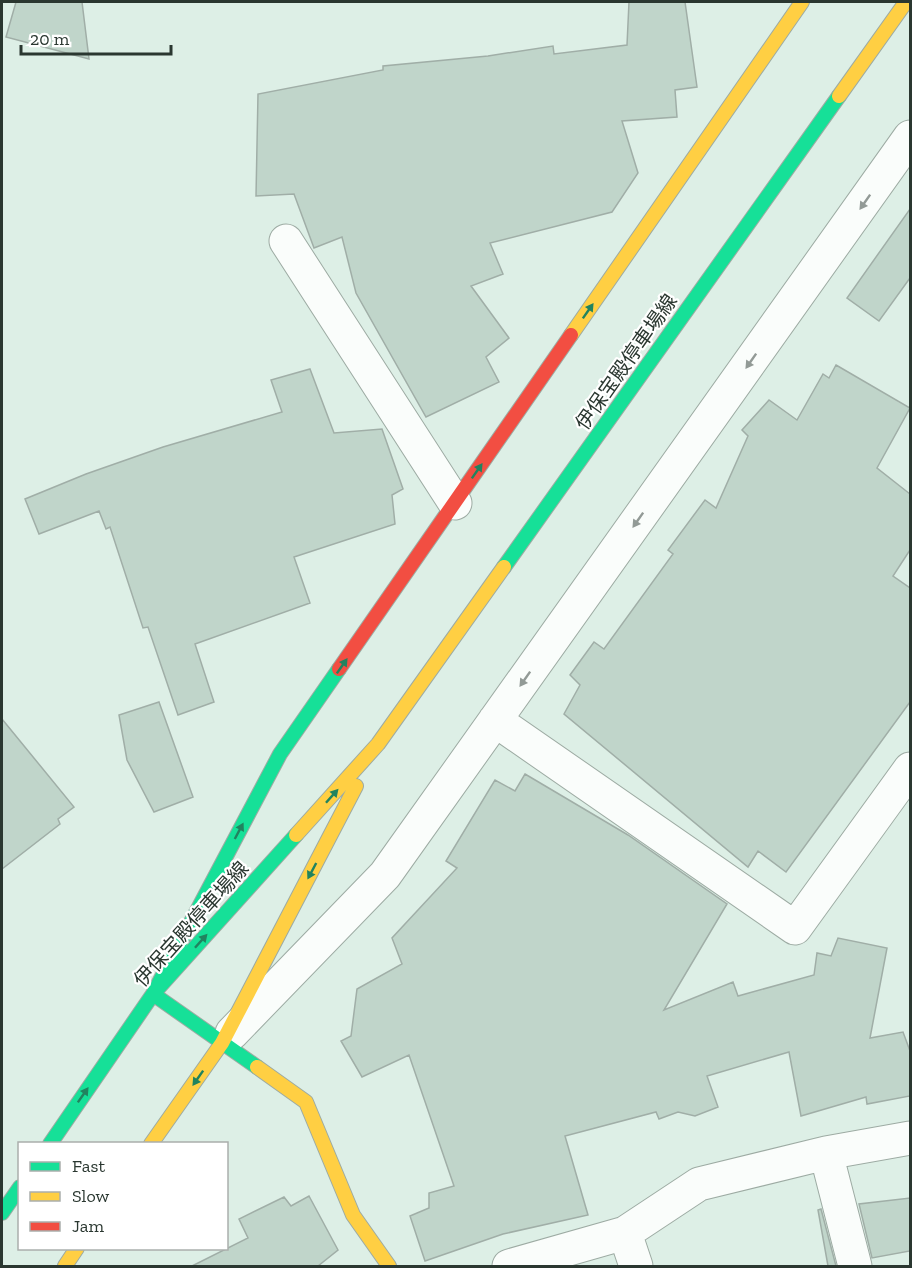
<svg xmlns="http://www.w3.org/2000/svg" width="912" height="1268" font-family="'Zilla Slab','Noto Sans JP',serif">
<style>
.building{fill:#c0d5ca;stroke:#a0aea7;stroke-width:1.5}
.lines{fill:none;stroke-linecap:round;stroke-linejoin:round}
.street-casing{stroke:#9daba3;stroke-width:35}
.fast-casing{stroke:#9daba3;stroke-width:16}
.slow-casing{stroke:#9daba3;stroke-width:16}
.jam-casing{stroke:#9daba3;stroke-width:16}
.street{stroke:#fafdfb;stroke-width:33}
.fast{stroke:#16e098;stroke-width:14}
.slow{stroke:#ffcf43;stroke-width:14}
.jam{stroke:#f24e42;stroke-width:14}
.oneway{fill:#929a96}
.oneway2{fill:#21835f}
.labels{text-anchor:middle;stroke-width:4.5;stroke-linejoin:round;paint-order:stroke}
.street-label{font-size:20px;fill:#2a3730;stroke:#fff}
</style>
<rect width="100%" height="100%" fill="#ddefe6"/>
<path class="building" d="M16,2H82L89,59L6,37Z
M629,2H685L697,87L675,90L677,117L622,121L638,173L612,212L490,243L503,274L471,286L509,338L486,357L499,382L426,417L356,293L342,237L314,248L294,194L256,196L258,94L383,70V66L488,56L553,46L554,54L627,45Z
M910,209V278L879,321L847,298Z
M836,365L910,408L877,468L910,494V550L893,576L910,588V702L786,872L758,851L748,867L564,714L580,685L570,675L594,642L604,649L673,554L668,550L705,500L716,508L748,436L742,430L769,400L797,420L823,374L829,378Z
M310,369L334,433L382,429L403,489L392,495L395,524L294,557L310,603L195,644L214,702L178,715L148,627L143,628L110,527L106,529L99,511L39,534L25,499L86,474L163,447L282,412L271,380Z
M159,702L193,797L154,812L127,760L119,715Z
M2,719L74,807L58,819L60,824L2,869Z
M525,774L628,835L727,904L664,1010L733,982L738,996L814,975L817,953L831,956L838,938L887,948L870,1038L903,1032L910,1051V1096L867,1104L866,1097L801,1116L789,1052L707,1076L718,1107L695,1116L678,1112L659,1119L656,1112L565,1136L588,1215L503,1234L425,1261L410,1216L429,1208V1193L454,1186L409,1055L362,1077L341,1041L351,1036L357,989L402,964L392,938L457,868L446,861L495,780L515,791Z
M309,1196L338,1250L318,1266H192L248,1238L239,1219L284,1197L291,1206Z
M910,1198V1251L872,1258L859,1204Z
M821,1209L836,1266H828L818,1210Z"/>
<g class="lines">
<defs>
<path id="street" d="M286,241L455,503
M495,720L795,928L910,769
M232,1033L385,875L910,137
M826,1153L855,1266
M625,1233L636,1266
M509,1266L625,1233L699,1184L826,1153L910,1138"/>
<path id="fast" d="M504,567L839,96
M257,1067L153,994L280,754L339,669
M50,1144L153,994L296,835
M2,1213L20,1187"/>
<path id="slow" d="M839,96L906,2
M571,335L802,2
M296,835L378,744L504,567
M257,1067L306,1102L353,1215L389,1266
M151,1144L222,1043L356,786
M65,1266L77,1248"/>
<path id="jam" d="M339,669L571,335"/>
</defs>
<use href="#street" class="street-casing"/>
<use href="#fast" class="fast-casing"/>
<use href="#slow" class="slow-casing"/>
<use href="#jam" class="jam-casing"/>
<use href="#street" class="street"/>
<use href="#fast" class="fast"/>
<use href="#slow" class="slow"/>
<use href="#jam" class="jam"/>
</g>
<defs><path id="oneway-solid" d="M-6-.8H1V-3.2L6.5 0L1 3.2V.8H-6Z" transform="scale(1.5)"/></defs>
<g class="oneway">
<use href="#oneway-solid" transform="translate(865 202) rotate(125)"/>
<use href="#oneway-solid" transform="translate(751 361) rotate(125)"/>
<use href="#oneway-solid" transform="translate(638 520) rotate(125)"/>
<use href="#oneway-solid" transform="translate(525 679) rotate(125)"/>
</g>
<g class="oneway2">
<use href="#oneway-solid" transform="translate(588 311) rotate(-55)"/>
<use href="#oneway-solid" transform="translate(477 471) rotate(-55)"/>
<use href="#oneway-solid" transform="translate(342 666) rotate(-55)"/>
<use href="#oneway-solid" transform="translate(332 796) rotate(-48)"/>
<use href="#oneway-solid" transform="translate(239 831) rotate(-62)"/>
<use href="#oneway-solid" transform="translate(312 871) rotate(118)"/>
<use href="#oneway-solid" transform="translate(201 941) rotate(-48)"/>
<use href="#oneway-solid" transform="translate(198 1078) rotate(125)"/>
<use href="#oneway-solid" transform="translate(83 1095) rotate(-55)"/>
</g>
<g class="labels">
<g class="street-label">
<text transform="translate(626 362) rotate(-55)" y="7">伊保宝殿停車場線</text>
<text transform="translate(191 924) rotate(-48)" y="7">伊保宝殿停車場線</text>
</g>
</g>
<rect width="912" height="1268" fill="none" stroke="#2a3730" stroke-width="6"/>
<rect x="18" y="1142" width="210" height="108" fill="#ffffff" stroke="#aaafac" stroke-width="1.5"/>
<rect x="30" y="1162" width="30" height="9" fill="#16e098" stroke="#aaafac" stroke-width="1.5"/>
<text x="72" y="1172" font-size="18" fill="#2a3730">Fast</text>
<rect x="30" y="1192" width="30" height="9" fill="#ffcf43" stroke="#aaafac" stroke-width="1.5"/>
<text x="72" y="1202" font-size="18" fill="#2a3730">Slow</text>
<rect x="30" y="1222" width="30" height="9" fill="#f24e42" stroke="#aaafac" stroke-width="1.5"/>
<text x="72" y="1232" font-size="18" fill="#2a3730">Jam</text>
<path d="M21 45v9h150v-9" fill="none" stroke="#2a3730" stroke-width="3"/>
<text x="30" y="45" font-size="18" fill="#2a3730" stroke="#ffffff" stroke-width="4.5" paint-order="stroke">20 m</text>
</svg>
